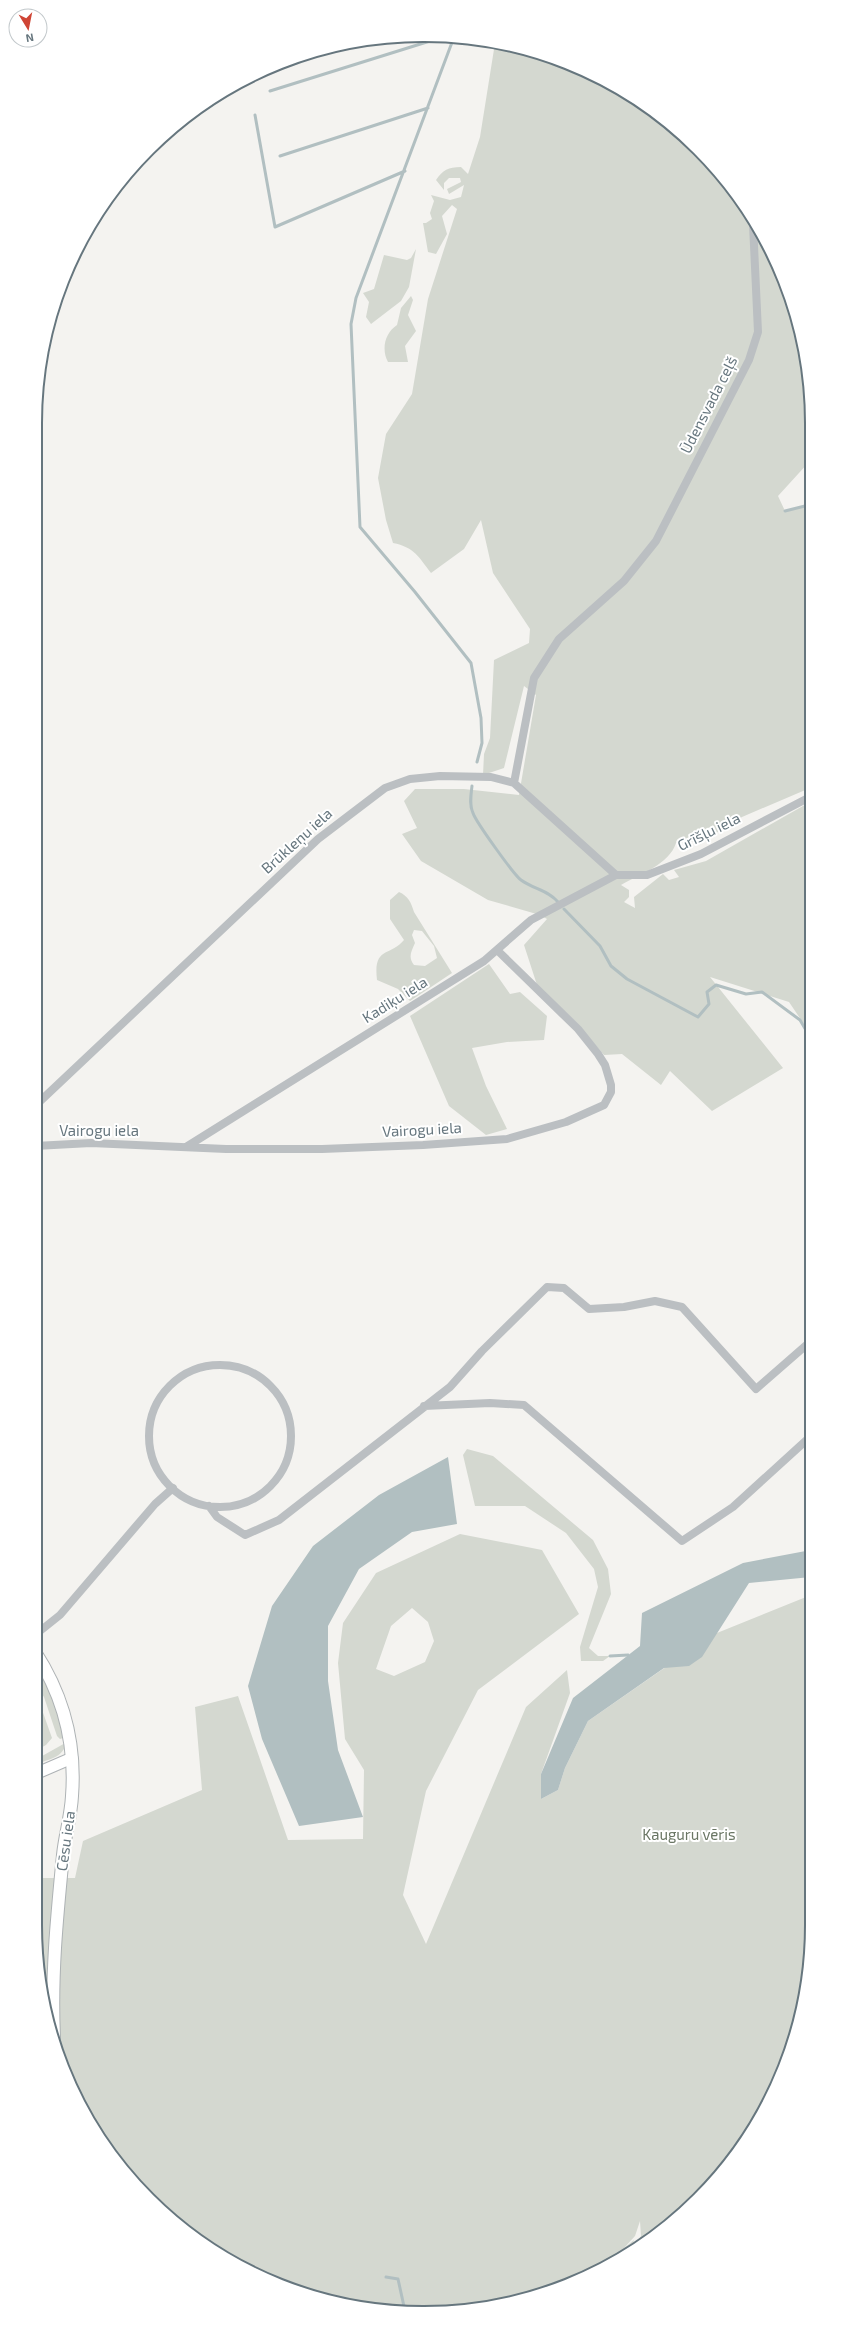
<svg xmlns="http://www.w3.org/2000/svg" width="847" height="2348" font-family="'Exo 2',sans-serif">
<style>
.green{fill:#d4d8d0;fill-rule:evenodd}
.water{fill:#b1bfc1}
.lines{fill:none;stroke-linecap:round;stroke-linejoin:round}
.stream{stroke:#b1bfc1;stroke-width:3}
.secondary-casing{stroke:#aeb3b6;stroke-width:13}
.primary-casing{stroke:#adb2b4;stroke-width:14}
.street{stroke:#bbbfc2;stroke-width:8}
.secondary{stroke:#fff;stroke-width:11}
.primary{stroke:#fff;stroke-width:12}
.labels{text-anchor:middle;stroke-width:4;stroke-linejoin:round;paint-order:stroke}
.street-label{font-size:15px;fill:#66767e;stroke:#fff}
.park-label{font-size:15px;fill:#6a7664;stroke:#fff}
.rim{fill:none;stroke:#66767e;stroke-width:2}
</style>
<rect width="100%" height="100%" fill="#f4f3f0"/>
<path class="green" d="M495,43L524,48L618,87L715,167L772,252L809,373V462L778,496L785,511L809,505L810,788L742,817L703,841L676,843C669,865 639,874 621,885L629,890V897L624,902L635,908L634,897L663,874L669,880L679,877L674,870L706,861L810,802V1033L789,1002L710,977L783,1068L712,1111L670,1071L661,1085L622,1054L604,1055L574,1020L537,985L524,945L547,919L540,915L488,900L421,861L402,834L417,828L404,801L415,789H464L519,795L536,695L524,686L504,768L483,775L484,754L490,738L494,660L529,643L530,629L493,573L481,520L464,549L431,573C419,557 414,547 393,543L386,520L378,478L386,434L412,394L428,299L457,209L452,205L442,216L447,234L436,254L428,252L423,223H426L432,219L430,213L434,201L431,195L450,200L461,197L464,185L449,194L447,189L461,182L460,178H449L444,183V190L436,180C443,170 448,167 461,167L468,174L480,137Z
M416,249L409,287L401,301L371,324L366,317L369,302L363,293L374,289L384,255L407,260L411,258Z
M411,296L413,300L408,315L416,331L405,346L408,362H388C381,349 385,333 397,325L401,308Z
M399,892C408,896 411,902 414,912L452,973L410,1001L398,989L377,980C373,946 390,957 404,940L390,919V900ZM414,930L422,931L434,946L437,958L425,966L414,965C408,957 411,952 415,943L412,935Z
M489,964L510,994L520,992L547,1016L544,1040L507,1042L472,1048L486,1086L507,1129L486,1135L449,1106L410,1016Z
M467,1449L493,1456L593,1540L608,1569L611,1594L589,1648L598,1656H610L603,1661H581L580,1647L598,1587L594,1569L566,1533L525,1506H475L463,1455Z
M460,1534L542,1550L579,1614L478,1690L426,1791L403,1895L426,1944L526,1707L567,1670L570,1693L541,1774V1799L558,1790L565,1768L588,1721L712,1635L811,1595C811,1668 812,1741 812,1814C812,1884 813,1954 799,2024C783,2105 707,2205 638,2248L637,2242L641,2236L640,2221L635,2236L624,2248L634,2240L631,2252C596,2271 561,2291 523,2300C474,2311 424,2315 374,2310C361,2308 348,2304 336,2301C225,2275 136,2207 83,2107C77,2096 69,2084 64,2072C40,2010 35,1944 35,1878H75L83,1841L202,1790L195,1707L238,1696L288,1840L363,1839L364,1770L345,1739L338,1663L343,1623L376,1573ZM412,1608L428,1622L434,1641L425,1662L394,1676L376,1669L391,1626Z
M35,1665L53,1698L66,1737L60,1739L57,1736L44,1697L35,1684Z
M35,1690L52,1738L46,1745L35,1751Z
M67,1742C62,1759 50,1758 35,1765V1760Z"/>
<path class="water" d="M448,1457L457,1524L412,1532L359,1569L328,1626V1681L338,1750L363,1817L299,1826L262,1739L248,1686L272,1606L313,1546L379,1495Z
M811,1550V1577L749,1583L702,1657L689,1666L664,1668L588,1721L565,1768L558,1790L541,1799V1774L573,1698L640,1646L642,1613L743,1563Z"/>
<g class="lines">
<path class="stream" d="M454,37L356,298L351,324L360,527L415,592L471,663L481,718L482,743L477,762
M270,91L446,36
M255,115L275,227L405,171
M280,156L428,108
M785,511L809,505
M472,786C471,795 469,805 473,813C476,822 514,875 521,880C533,889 548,890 558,902
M564,909L600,946L611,966L627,979L698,1017L709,1004L707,992L716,985L746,994L762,992L800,1020L810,1037
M610,1656L628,1655
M386,2277L398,2279L405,2311"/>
<defs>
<path id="secondary" d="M35,1774L72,1758"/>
<path id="primary" d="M35,1652C63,1695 76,1744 72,1796C71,1816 65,1835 63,1855C57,1916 51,1976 54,2037"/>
</defs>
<use href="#secondary" class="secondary-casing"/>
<use href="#primary" class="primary-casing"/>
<path class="street" d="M514,783L534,678L559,639L624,581L656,541L749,360L758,332L753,224
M35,1106L318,839L385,788L410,779L440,776L491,777L514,783L616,875
M35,1146L91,1143L226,1149H322L423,1145L507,1139L566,1122L604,1105L611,1092V1085L605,1065L598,1054L578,1029L497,950
M186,1147L484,961L531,920L616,875H647L701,854L810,797
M149 1436a71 71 0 1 1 142 0a71 71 0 1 1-142 0Z
M424,1406L490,1403L524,1405L682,1541L733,1507L811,1436
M209,1506L217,1517L245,1535L279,1520L450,1387L482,1351L547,1287L564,1288L589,1309L624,1307L655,1301L682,1307L756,1389L811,1341
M35,1635L60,1615L155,1504L173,1488"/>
<use href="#secondary" class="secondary"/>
<use href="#primary" class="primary"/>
</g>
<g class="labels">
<g class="street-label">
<text transform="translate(709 405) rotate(-63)" y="5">Ūdensvada ceļš</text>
<text transform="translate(709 832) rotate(-26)" y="5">Grīšļu iela</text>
<text transform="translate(297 841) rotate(-42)" y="5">Brūkleņu iela</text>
<text transform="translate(395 1000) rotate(-32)" y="5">Kadiķu iela</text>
<text transform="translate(422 1130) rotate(-3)" y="5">Vairogu iela</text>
<text x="99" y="1136">Vairogu iela</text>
<text transform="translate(66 1841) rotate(-82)" y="5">Cēsu iela</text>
</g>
<g class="park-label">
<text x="689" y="1840">Kauguru vēris</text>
</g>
</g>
<path d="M0 0H847V2348H0ZM423 42H424A381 381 0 0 1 805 423V1925A381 381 0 0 1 424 2306H423A381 381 0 0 1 42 1925V423A381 381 0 0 1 423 42Z" fill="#fff" fill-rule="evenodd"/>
<path class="rim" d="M423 42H424A381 381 0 0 1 805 423V1925A381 381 0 0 1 424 2306H423A381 381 0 0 1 42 1925V423A381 381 0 0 1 423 42Z"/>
<g transform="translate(28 28) rotate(170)"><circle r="19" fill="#ffffff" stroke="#c2c8cb"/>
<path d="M0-3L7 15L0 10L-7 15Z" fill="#cf4535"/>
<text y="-6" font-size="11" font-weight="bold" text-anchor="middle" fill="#66767e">N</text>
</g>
</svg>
